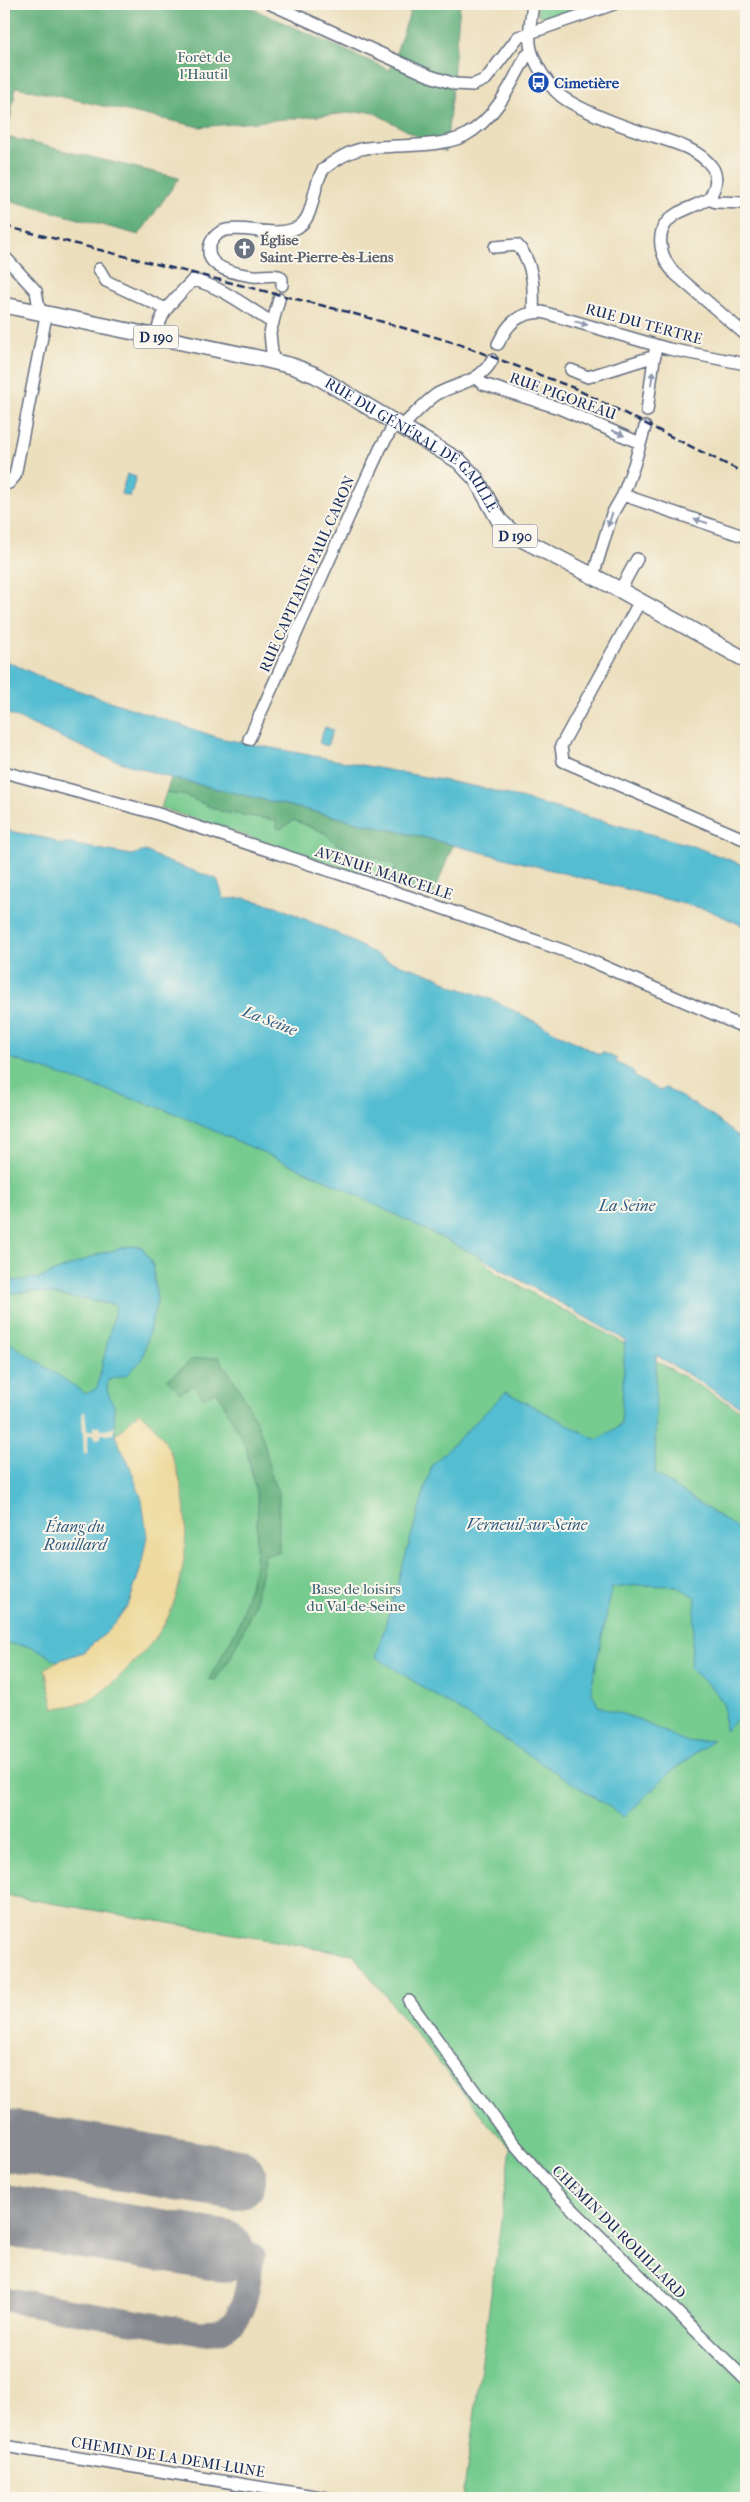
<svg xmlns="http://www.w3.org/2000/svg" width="750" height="2502" font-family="'IM FELL French Canon',serif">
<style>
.green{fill:#76cb8f;stroke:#487d76}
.forest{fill:#60af7a;stroke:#3e6f6c}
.sand{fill:#eeda9e;stroke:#84847e}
.water{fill:#55bdd2;stroke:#387698}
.pier{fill:#ecdfbd}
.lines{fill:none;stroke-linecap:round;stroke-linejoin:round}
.taxiway{stroke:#84878e;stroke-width:25}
.runway{stroke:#84878e;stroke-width:62}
.minor-casing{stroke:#646d7f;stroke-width:14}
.major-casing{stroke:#646d7f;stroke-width:18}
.minor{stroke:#fff;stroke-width:11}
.major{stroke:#fff;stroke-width:15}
.rail{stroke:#1b2f5e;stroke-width:2.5;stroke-dasharray:8 4;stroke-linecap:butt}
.oneway{fill:#8d97ae}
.labels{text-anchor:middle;stroke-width:4;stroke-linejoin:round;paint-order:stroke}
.shield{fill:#fbf7ec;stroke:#5e6b89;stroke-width:1}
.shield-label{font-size:14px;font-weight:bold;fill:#1b2f5e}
.park-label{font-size:15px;fill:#365e6d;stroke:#fbf7ec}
.transit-label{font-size:15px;font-weight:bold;fill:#164399;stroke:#fbf7ec;text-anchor:start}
.worship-label{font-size:15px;font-weight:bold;fill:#5b616d;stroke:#fbf7ec;text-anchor:start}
.street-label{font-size:15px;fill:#1b2f5e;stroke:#fbf7ec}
.water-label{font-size:16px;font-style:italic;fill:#2c5a81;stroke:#fbf7ec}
</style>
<rect width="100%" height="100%" fill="#fbf7ec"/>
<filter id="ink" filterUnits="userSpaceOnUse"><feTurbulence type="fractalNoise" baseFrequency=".02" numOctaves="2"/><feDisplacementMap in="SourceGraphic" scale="10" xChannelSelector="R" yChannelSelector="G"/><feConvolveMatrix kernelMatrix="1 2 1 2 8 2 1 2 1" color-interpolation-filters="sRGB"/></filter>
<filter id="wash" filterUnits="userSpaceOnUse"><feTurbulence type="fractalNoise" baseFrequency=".0096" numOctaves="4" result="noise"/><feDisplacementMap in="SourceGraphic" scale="20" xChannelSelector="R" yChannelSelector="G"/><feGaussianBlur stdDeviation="1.12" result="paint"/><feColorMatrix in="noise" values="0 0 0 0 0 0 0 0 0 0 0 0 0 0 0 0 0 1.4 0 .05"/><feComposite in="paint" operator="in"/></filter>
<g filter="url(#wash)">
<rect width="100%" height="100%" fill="#ecdfbd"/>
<path class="green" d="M538,4H597L552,20L537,14Z
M166,793L183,795L223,812L276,820H294L325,833L336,844L397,865L391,884L161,808Z
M4,1056L229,1129L480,1257L496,1273L669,1368L746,1414V2498H463L511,2148L490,2126L352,1954L4,1895Z"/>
<path class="forest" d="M4,4H242L390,70L413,4H460L446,152L371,111L200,127L16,87L7,137L179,178L139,235L4,199Z
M171,778L418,836L453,845L432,898L391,884L396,865L336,844L325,833L294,820L281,829L277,828L276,820L223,812L183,795L166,793Z
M219,1357C235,1382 252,1408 262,1436C269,1455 268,1476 279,1492V1553L265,1555L254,1607L230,1659L215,1680L209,1679L239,1625L255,1566L258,1501L246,1447L217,1391L203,1398L194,1385L180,1393L167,1380L193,1359Z"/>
<path class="sand" d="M139,1412C145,1418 153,1424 158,1431C193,1479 193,1564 168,1617C158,1638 142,1654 126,1670C114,1682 103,1693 87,1701C78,1705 65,1706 54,1709L45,1669L57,1661L83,1652L107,1632L128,1606L141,1567L130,1467L115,1436Z"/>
<path class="water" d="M127,474L136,477L130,497L121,494Z
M4,660L50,681L219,738L483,788L690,845L746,866V927L708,910L418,836L171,778L105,757L4,712Z
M325,727L333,730L327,746L319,743Z
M4,827L9,831L54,840L56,843L64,845L65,843L131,855L146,851L163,860L217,879L224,899L245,898L276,906L338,934L388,961L436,976L452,986L491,999L600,1055L602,1052L617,1059L615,1062L633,1071L635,1077L660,1091L666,1088L707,1112L738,1136L746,1139V1410L656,1355L655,1474L746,1534V1709L725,1731L724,1706L716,1692L690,1668L696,1597L676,1586L642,1585L612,1588L591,1690L598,1706L634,1718L687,1742L713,1740L666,1776L625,1817L376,1657L432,1465L506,1392L597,1440L621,1425L625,1340L480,1257L328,1181L169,1111L4,1056Z
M130,1246L142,1247L153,1265L157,1301L142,1360L127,1375L108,1380L107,1391L114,1406L115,1436L130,1467L142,1500L147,1536L141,1567L128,1606L107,1632L83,1652L57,1661L34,1647L4,1643V1339L86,1394L97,1388L116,1305L33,1291L4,1294V1282L40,1278L99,1254Z"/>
<path class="pier" d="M82,1412H85L87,1431L94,1430V1426H100L101,1430L110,1429L115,1425L113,1434H101V1438L95,1439V1435H87V1454H84Z"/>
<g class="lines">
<path class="taxiway" d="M4,2299L200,2333C206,2332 213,2333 219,2331C248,2321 248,2280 252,2256L223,2251"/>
<path class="runway" d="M4,2140L235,2179
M4,2215L223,2251"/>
</g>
</g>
<g filter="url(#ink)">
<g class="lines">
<defs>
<path id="minor" d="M271,4L430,76L455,84L473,85L486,79L518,37L614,4
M533,4C531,18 527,39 532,53C537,68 552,91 565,99C586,112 614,123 638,131C662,140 696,145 712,167C719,177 715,189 709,199
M746,203L716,202L709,199C699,204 688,208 678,213C652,228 659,255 674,273L746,335
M495,247L517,245C534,262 534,290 533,313
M4,256L36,291L40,314
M99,269L106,281L166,309
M282,285V279L279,276C271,274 262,277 253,276C238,274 207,269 209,249C210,240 217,232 226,230C248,226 271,237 294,229C316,221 311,187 323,170C327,166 333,162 338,159C360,145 372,148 396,146C417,145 445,145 464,136C495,120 511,85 526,56L531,52
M156,337C160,310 175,299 193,280C221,286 248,308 273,323
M498,344C508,323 518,313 542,312L669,349L746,364
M273,362L270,333L279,299
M571,370L588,377L655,356
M476,378L483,384L559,408L640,443
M647,411L655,351
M402,426C413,416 425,402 437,394C457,383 481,382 492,360
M4,484L9,483L15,476L46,316
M623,495L746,537
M593,576L612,514L623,495L634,465L645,427
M620,590L637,559
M640,601L561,746L563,761L746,840
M249,739L353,507L381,447L396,422
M4,772L155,813L422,901L582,957L746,1028
M409,2001L506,2134L557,2194L746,2380
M4,2446L327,2498"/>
<g id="major">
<path id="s1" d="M4,305L263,359L292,366L315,375L459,461L476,479L499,520L516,536L620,590L746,660"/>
</g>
</defs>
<use href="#minor" class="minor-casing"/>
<use href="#major" class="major-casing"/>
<use href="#minor" class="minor"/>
<use href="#major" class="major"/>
<path class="rail" d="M4,226L348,312L456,343L574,388L746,474"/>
</g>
<defs><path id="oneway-solid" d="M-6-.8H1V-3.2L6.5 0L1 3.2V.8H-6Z" transform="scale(1.25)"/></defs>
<g class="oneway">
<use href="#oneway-solid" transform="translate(581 323) rotate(16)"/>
<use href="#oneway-solid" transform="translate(652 378) rotate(-82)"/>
<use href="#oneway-solid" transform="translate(618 433) rotate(24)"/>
<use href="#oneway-solid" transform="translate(610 520) rotate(109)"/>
<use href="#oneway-solid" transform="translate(701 521) rotate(-162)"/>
</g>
</g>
<defs>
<symbol id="bus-disc" viewBox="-11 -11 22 22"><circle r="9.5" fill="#1a4fb4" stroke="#fbf7ec"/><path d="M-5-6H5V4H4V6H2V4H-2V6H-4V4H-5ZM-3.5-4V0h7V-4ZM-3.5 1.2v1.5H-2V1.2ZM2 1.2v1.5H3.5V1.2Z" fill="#fff"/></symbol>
<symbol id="church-disc" viewBox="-11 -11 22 22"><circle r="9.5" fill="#6b7280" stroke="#fbf7ec"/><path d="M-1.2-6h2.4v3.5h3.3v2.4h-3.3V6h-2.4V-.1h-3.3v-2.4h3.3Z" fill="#fff"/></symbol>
</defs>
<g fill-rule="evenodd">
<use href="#bus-disc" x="526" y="70" width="25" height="25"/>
<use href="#church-disc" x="232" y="236" width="25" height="25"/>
</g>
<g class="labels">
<g class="shield">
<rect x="133.5" y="325.5" width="45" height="23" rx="4"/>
<rect x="492.5" y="524.5" width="45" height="23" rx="4"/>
</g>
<g class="shield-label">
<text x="156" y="342">D 190</text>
<text x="515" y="541">D 190</text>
</g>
<g class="park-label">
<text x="204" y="62">Forêt de<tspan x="204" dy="17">l'Hautil</tspan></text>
<text x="356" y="1594">Base de loisirs<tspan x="356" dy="17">du Val-de-Seine</tspan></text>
</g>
<g class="transit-label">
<text x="554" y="88">Cimetière</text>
</g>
<g class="worship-label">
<text x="260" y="245">Église<tspan x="260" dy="17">Saint-Pierre-ès-Liens</tspan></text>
</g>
<g class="street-label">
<text transform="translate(644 324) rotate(15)" y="5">RUE DU TERTRE</text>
<text transform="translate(563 396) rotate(20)" y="5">RUE PIGOREAU</text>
<text dy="5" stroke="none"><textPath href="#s1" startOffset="440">RUE DU GÉNÉRAL DE GAULLE</textPath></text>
<text transform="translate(307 574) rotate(-66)" y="5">RUE CAPITAINE PAUL CARON</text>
<text transform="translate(384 873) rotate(18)" y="5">AVENUE MARCELLE</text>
<text transform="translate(619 2232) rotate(45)" y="5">CHEMIN DU ROUILLARD</text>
<text transform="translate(168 2457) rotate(9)" y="5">CHEMIN DE LA DEMI-LUNE</text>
</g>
<g class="water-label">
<text transform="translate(270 1020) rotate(21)" y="6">La Seine</text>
<text x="627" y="1211">La Seine</text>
<text x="527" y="1530">Verneuil-sur-Seine</text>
<text x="75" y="1532">Étang du<tspan x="75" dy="18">Rouillard</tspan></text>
</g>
</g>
<rect width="750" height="2502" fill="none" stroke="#fbf7ec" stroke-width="20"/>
</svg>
